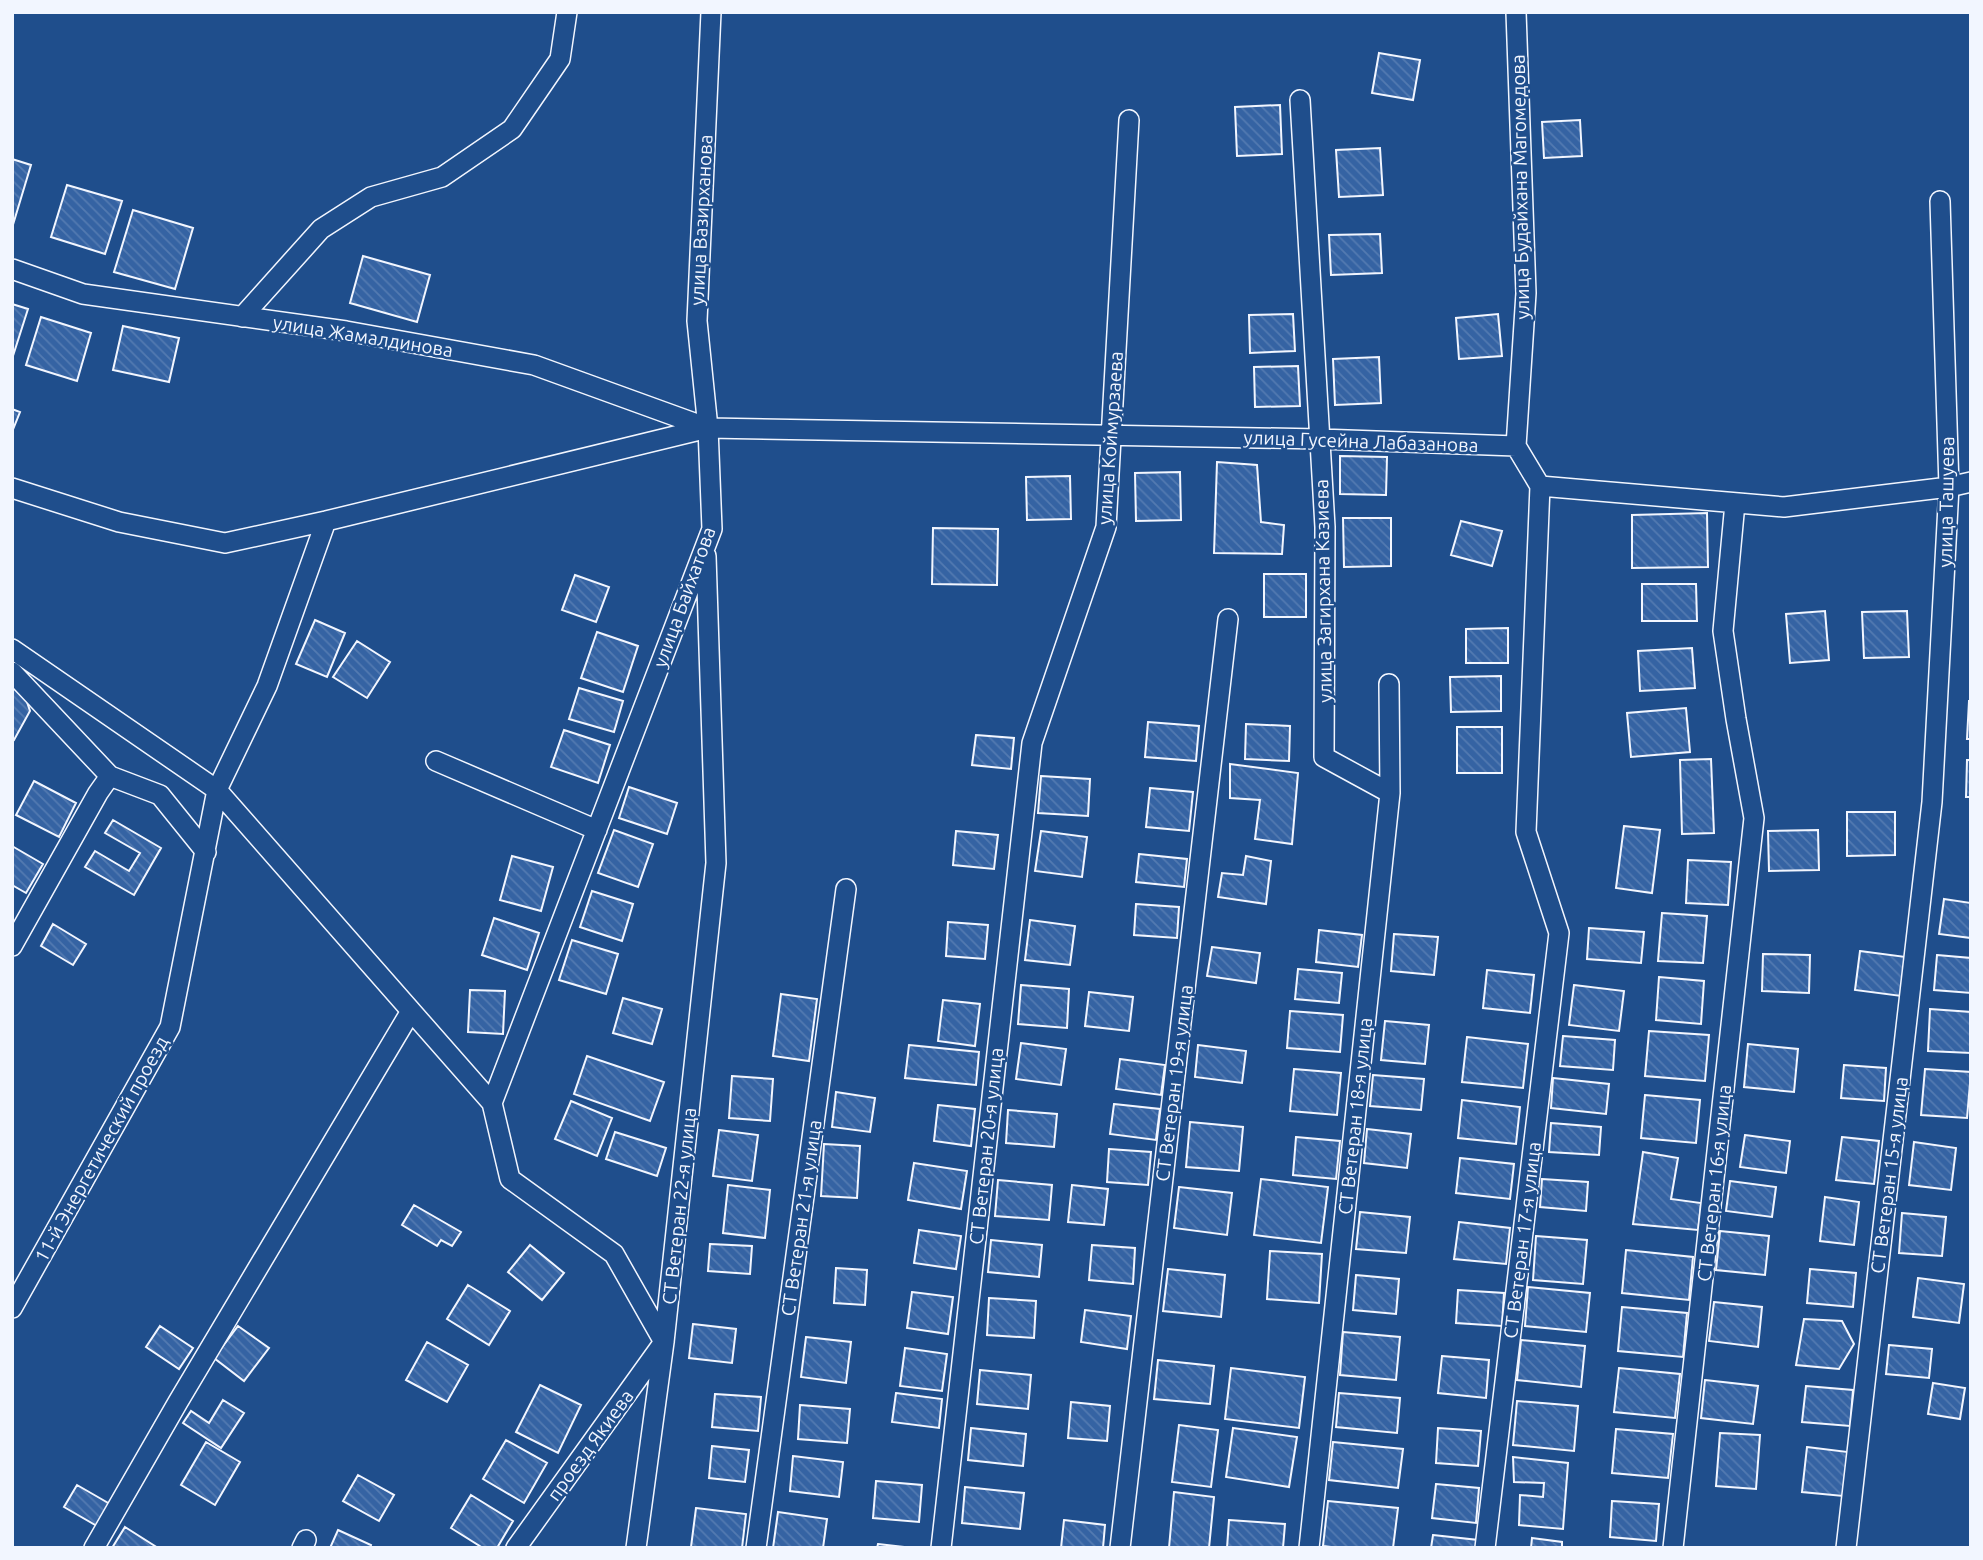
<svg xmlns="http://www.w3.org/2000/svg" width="1983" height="1560" font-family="Ubuntu,sans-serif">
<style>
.building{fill:url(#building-back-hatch);stroke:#f2f6ff;stroke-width:2}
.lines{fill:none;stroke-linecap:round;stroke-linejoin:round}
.street-casing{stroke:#f2f6ff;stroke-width:22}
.street{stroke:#1f4e8c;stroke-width:19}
.labels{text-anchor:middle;stroke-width:5;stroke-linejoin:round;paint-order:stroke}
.street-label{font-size:19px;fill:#f2f6ff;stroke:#1f4e8c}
</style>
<defs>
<pattern id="building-back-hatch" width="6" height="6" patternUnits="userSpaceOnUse" patternTransform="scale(1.75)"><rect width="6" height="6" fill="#3563a3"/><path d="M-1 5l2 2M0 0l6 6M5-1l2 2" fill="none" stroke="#537ab1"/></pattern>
</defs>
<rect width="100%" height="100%" fill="#1f4e8c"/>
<path class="building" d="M1379,53L1420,60L1413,100L1372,93Z
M1280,105L1282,154L1237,156L1235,107Z
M1580,120L1582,156L1544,158L1542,122Z
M1380,148L1383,195L1339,197L1336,150Z
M12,159L31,165L12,228Z
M67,185L122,201L105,254L51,237Z
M133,210L193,228L175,289L114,272Z
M1380,234L1382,273L1331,275L1329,235Z
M363,256L430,275L417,322L350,303Z
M12,304L28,309L12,359Z
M1293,314L1295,351L1250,353L1249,315Z
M1498,314L1502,356L1459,359L1456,318Z
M41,317L91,333L77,381L26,365Z
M123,326L179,338L169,382L113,370Z
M1379,357L1381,403L1335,405L1333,359Z
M1298,366L1300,406L1255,407L1254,367Z
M12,409L20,412L12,432Z
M1340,456L1387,457L1386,495L1340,494Z
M1217,462L1257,465L1261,522L1284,525L1282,554L1214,553Z
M1180,472L1181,520L1136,521L1135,473Z
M1070,476L1071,519L1027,520L1026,477Z
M1707,513L1708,567L1632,568V515Z
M1343,518H1391V566L1344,567Z
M1461,521L1502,531L1492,566L1451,555Z
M933,528L998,529L997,585L932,584Z
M1264,574H1306V617H1264Z
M575,575L609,587L596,622L562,610Z
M1642,584H1696L1697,621H1642Z
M1825,611L1829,660L1790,663L1786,614Z
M1907,611L1909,657L1864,658L1862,612Z
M315,620L345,633L327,677L296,664Z
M1508,628V663H1466V629Z
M597,632L638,646L623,692L581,678Z
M357,641L390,662L367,698L333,677Z
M1692,648L1695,688L1640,691L1638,651Z
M1501,676V711L1451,712L1450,677Z
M12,688L24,693L30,711L14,740L12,739Z
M579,688L623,701L614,732L569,719Z
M1969,701H1971V739H1967Z
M1686,708L1690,752L1631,757L1627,713Z
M1148,722L1199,726L1196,761L1145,757Z
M1246,724L1290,726L1289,761L1245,759Z
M1457,727H1502V773H1457Z
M564,730L610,745L598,783L551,767Z
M976,735L1014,738L1011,769L972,765Z
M1711,759L1714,833L1682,834L1680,760Z
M1967,760H1971V797H1966Z
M1230,764L1298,773L1292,844L1255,839L1260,800L1230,798Z
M1041,776L1090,779L1088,816L1038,813Z
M34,781L76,803L59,837L16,815Z
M629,787L677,803L667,834L619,818Z
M1150,788L1193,792L1189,831L1146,827Z
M1847,812H1895V855L1847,856Z
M113,820L161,848L134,895L85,867L95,851L129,871L140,853L105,833Z
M1624,826L1660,830L1652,893L1616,888Z
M614,830L653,844L638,887L598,873Z
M1818,830L1819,870L1769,871L1768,831Z
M956,831L998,835L994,869L953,865Z
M1041,831L1087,837L1082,877L1035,871Z
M12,846L43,864L26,893L12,885Z
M1139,854L1187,859L1184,887L1136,882Z
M512,856L553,867L541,911L500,900Z
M1246,856L1271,861L1266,904L1218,897L1222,873L1243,875Z
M1688,860L1731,862L1728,905L1686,903Z
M592,891L633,904L622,941L580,927Z
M1944,899L1971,903V938L1939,934Z
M1136,904L1179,907L1177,938L1134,935Z
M1662,913L1707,916L1703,963L1658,961Z
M494,918L539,933L527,970L482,955Z
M1030,920L1075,926L1070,965L1025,960Z
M948,922L988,925L985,959L946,956Z
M53,924L86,944L73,965L41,946Z
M1589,928L1644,932L1641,963L1587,959Z
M1319,930L1362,935L1358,967L1316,962Z
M1394,934L1438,937L1434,975L1391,971Z
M572,940L618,954L606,994L559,980Z
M1212,947L1260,953L1256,983L1207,976Z
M1860,951L1906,957L1901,996L1855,990Z
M1763,954L1810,955L1809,993L1762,991Z
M1937,955L1971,958V993L1934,990Z
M1298,969L1342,973L1339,1003L1295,999Z
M1487,970L1534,975L1530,1013L1483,1008Z
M1659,977L1704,981L1701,1024L1656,1020Z
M1021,985L1069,989L1067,1028L1018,1024Z
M1574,985L1624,991L1619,1031L1569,1025Z
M470,990L505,991L503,1034L468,1032Z
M1089,992L1133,997L1129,1031L1085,1026Z
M781,994L817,999L809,1061L773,1056Z
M623,998L662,1009L652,1044L613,1033Z
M943,1000L980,1004L975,1046L938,1041Z
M1930,1009L1971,1012V1053L1928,1051Z
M1290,1011L1343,1015L1340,1052L1287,1048Z
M1385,1021L1429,1025L1425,1064L1381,1060Z
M1649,1031L1709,1035L1705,1081L1645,1076Z
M1563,1036L1615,1040L1613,1070L1560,1066Z
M1467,1037L1528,1044L1523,1088L1462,1082Z
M1021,1043L1066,1049L1061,1085L1016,1079Z
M1748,1044L1798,1049L1794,1092L1744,1087Z
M909,1045L979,1052L976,1085L905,1078Z
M1198,1045L1246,1051L1242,1083L1195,1077Z
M587,1056L664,1082L650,1121L574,1094Z
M1120,1059L1165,1065L1161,1095L1116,1089Z
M1844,1065L1886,1068L1884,1101L1841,1098Z
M1294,1069L1341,1073L1337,1115L1290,1111Z
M1925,1069L1971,1072L1967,1118L1921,1115Z
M1373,1075L1424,1079L1421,1110L1370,1106Z
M732,1076L773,1079L770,1121L729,1118Z
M1553,1078L1609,1084L1606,1114L1551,1108Z
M836,1092L875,1098L870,1132L832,1127Z
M1645,1095L1700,1100L1696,1143L1641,1138Z
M1462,1100L1520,1107L1516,1144L1458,1138Z
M571,1101L612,1118L597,1156L555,1139Z
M1114,1104L1160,1109L1156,1140L1110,1134Z
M938,1105L975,1109L971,1146L934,1141Z
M1008,1110L1057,1114L1054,1147L1006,1143Z
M1190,1122L1243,1127L1239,1171L1186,1167Z
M1551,1123L1601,1127L1599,1155L1549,1152Z
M1367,1129L1411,1134L1407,1168L1364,1163Z
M719,1130L758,1135L752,1181L713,1176Z
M615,1132L666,1148L657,1176L606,1159Z
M1745,1135L1790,1141L1786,1173L1740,1167Z
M1296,1137L1340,1141L1336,1179L1293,1175Z
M1842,1137L1879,1141L1874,1184L1836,1180Z
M1914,1142L1956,1148L1951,1190L1909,1185Z
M824,1144L860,1146L857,1198L821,1196Z
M1109,1149L1151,1152L1148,1185L1107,1182Z
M1643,1152L1678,1158L1671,1199L1701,1203L1698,1230L1633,1224Z
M1460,1158L1514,1164L1510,1199L1456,1193Z
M914,1163L967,1171L961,1209L908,1200Z
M1261,1179L1328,1187L1321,1243L1254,1235Z
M1542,1179L1588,1182L1586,1211L1540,1207Z
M998,1180L1052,1185L1049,1220L995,1216Z
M1730,1181L1776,1187L1772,1217L1726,1211Z
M728,1185L770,1190L765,1238L723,1233Z
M1072,1185L1108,1189L1104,1225L1068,1222Z
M1179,1187L1232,1193L1227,1235L1174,1228Z
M1825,1197L1859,1202L1854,1245L1820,1241Z
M414,1205L461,1232L452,1246L441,1240L437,1246L402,1225Z
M1360,1212L1410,1217L1406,1253L1356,1249Z
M1902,1213L1946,1217L1942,1256L1899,1253Z
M1459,1222L1510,1228L1506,1264L1454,1259Z
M919,1230L961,1236L956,1269L914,1263Z
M1720,1231L1769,1236L1765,1275L1716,1270Z
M1536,1236L1587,1240L1583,1284L1533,1280Z
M991,1240L1042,1245L1039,1277L988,1272Z
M710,1244L752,1246L750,1274L708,1271Z
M530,1245L564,1273L542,1300L508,1272Z
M1092,1245L1135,1248L1133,1284L1089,1280Z
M1626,1250L1693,1257L1689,1300L1622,1293Z
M1270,1251L1322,1254L1319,1303L1267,1299Z
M836,1268L867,1270L865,1305L834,1303Z
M1168,1269L1225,1275L1221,1317L1163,1311Z
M1810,1269L1856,1273L1853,1307L1807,1303Z
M1356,1275L1399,1279L1396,1314L1353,1310Z
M1918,1278L1964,1284L1959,1323L1913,1317Z
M468,1285L510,1311L489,1345L447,1319Z
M1528,1287L1590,1293L1586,1332L1525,1326Z
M1458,1290L1504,1293L1502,1326L1456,1323Z
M912,1292L953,1297L948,1334L907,1328Z
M989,1298L1036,1301L1034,1338L987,1335Z
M1714,1302L1762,1307L1758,1347L1709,1341Z
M1622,1307L1687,1313L1683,1357L1618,1351Z
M1085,1310L1131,1316L1127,1349L1081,1342Z
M1804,1319L1842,1321L1854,1344L1839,1369L1796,1365Z
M693,1324L736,1329L732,1363L689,1358Z
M160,1326L193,1348L179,1369L146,1347Z
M238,1326L269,1348L244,1381L214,1358Z
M1343,1332L1400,1337L1396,1380L1340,1375Z
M806,1337L851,1342L846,1383L801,1377Z
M1521,1340L1585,1346L1581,1387L1517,1380Z
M427,1342L468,1365L447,1402L406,1380Z
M1889,1345L1932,1349L1929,1378L1886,1374Z
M905,1348L947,1354L942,1391L900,1386Z
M1442,1356L1489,1360L1486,1398L1438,1393Z
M1158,1360L1214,1366L1210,1404L1154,1399Z
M1231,1368L1305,1377L1299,1428L1225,1419Z
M1619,1368L1680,1374L1675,1418L1614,1412Z
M980,1370L1031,1375L1028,1409L977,1404Z
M1705,1380L1758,1386L1753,1424L1701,1418Z
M1933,1383L1965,1388L1960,1419L1928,1414Z
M540,1385L581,1405L558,1453L516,1432Z
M1806,1386L1853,1390L1850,1426L1802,1422Z
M896,1393L942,1399L939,1428L892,1422Z
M1339,1393L1400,1398L1397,1433L1336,1427Z
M715,1394L761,1397L758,1431L712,1427Z
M223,1400L244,1413L221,1448L183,1423L191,1411L209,1423Z
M1517,1401L1578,1406L1574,1451L1513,1445Z
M1071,1402L1110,1406L1107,1441L1068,1438Z
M800,1405L850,1409L847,1443L798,1439Z
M1179,1425L1218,1430L1211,1487L1172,1482Z
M971,1428L1026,1434L1023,1466L968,1460Z
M1233,1428L1297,1437L1289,1487L1226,1477Z
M1438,1428L1481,1431L1478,1466L1436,1463Z
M1616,1429L1673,1434L1668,1478L1612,1473Z
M1720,1433L1760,1435L1756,1489L1716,1486Z
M506,1440L547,1463L524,1503L483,1479Z
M206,1442L240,1462L215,1505L181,1485Z
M1333,1442L1403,1449L1398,1488L1329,1480Z
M712,1446L749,1450L745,1482L709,1478Z
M1807,1447L1848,1452L1843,1496L1802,1492Z
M793,1456L843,1462L839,1497L790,1491Z
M1513,1457L1568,1463L1563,1529L1519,1525L1520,1495L1543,1497L1544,1483L1514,1482Z
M358,1475L394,1495L379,1521L343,1501Z
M876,1481L922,1485L919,1522L873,1518Z
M1436,1484L1479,1488L1476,1523L1432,1518Z
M77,1485L110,1504L97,1526L64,1507Z
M965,1487L1024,1493L1020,1529L962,1523Z
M1174,1492L1214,1497L1209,1548H1169Z
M471,1495L513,1521L497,1548H483L451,1528Z
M1328,1501L1398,1508L1393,1548H1339L1323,1546Z
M1612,1501L1659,1504L1656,1541L1610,1537Z
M696,1508L746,1514L742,1548L691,1547Z
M778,1512L827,1519L823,1548H773Z
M1064,1520L1105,1525L1103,1548H1061Z
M1229,1520L1285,1524L1283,1548H1227Z
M125,1527L158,1548H112Z
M338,1530L371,1545L370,1548H330Z
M1433,1535L1478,1540L1477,1548H1431Z
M1532,1538L1562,1542V1548H1531Z
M878,1544L913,1548H877Z"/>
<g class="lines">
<defs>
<path id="street" d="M1300,100L1325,527L1324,757L1390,793
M12,269L83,294L346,331L534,365L708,428L1320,439L1516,446L1540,486L1526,832L1559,933L1485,1548
M242,317L321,229L371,197L442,177L512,129L560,59L567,12
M708,428L697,321L711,12
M1516,446L1526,293L1516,12
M1540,486L1784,507L1949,487L1971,482
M12,488L119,522L225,543L326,521L708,428L712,529L492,1103L510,1179L614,1254L664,1342L516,1548
M12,649L217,790L492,1103
M12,672L110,776L160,795L206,852
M436,761L597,830
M12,946L98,793L110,776
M12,1308L170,1027L217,790L267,686L326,521
M94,1548L178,1402L411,1011
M302,1548L306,1540
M636,1548L664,1342L716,863L706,556
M756,1548L846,889
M941,1548L1032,743L1106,527L1129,120
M1120,1548L1228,619
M1309,1548L1390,793L1389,684
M1673,1548L1754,818L1736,719L1723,631L1735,503
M1846,1548L1932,802L1949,487L1940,201"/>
</defs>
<use href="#street" class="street-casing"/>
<use href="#street" class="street"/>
</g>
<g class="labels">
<g class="street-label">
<text transform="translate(1520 187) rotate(-91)" y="7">улица Будайхана Магомедова</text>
<text transform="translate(701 220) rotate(-87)" y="7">улица Вазирханова</text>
<text transform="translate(363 336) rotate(9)" y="7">улица Жамалдинова</text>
<text transform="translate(1110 438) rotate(-86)" y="7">улица Коймурзаева</text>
<text transform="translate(1361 441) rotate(2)" y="7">улица Гусейна Лабазанова</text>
<text transform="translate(1946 502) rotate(-89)" y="7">улица Ташуева</text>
<text transform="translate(1323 591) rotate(-91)" y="7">улица Загирхана Казиева</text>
<text transform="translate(684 597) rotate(-70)" y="7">улица Байхатова</text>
<text transform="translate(1174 1083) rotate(-83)" y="7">СТ Ветеран 19-я улица</text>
<text transform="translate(1355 1116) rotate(-84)" y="7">СТ Ветеран 18-я улица</text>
<text transform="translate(986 1146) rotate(-84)" y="7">СТ Ветеран 20-я улица</text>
<text transform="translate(101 1149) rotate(-61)" y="7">11-й Энергетический проезд</text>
<text transform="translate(1889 1175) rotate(-83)" y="7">СТ Ветеран 15-я улица</text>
<text transform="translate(1714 1183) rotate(-84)" y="7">СТ Ветеран 16-я улица</text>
<text transform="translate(679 1206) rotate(-84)" y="7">СТ Ветеран 22-я улица</text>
<text transform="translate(801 1218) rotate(-82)" y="7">СТ Ветеран 21-я улица</text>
<text transform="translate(1522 1240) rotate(-83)" y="7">СТ Ветеран 17-я улица</text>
<text transform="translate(590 1445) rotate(-54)" y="7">проезд Якиева</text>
</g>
</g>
<rect width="1983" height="1560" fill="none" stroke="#f2f6ff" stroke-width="28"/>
</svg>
